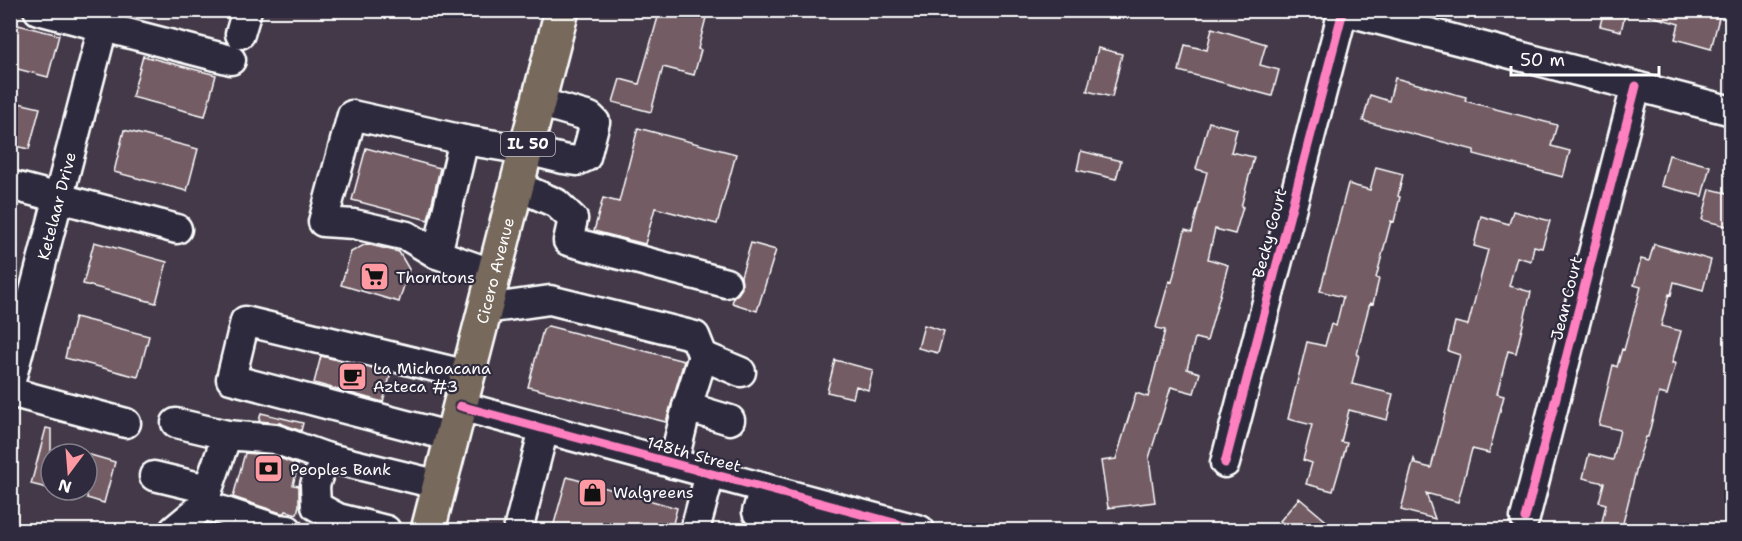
<svg xmlns="http://www.w3.org/2000/svg" width="1742" height="541" font-family="'Shantell Sans',sans-serif">
<style>
.building{fill:#735b64;stroke:#fff;stroke-width:1.5}
.lines{fill:none;stroke-linecap:round;stroke-linejoin:round}
.minor-casing{stroke:#fff;stroke-width:33}
.major-casing{stroke:#fff;stroke-width:38}
.minor{stroke:#2f2a3d;stroke-width:28}
.major{stroke:#77695c;stroke-width:33}
.cycleway-casing{stroke:#2f2a3d;stroke-width:13}
.cycleway{stroke:#ff80c0;stroke-width:9}
.labels{text-anchor:middle;stroke-width:4.5;stroke-linejoin:round;paint-order:stroke}
.shield{fill:#2f2a3d;stroke:#c1bfc5;stroke-width:1.5}
.shield-label{font-size:15px;font-weight:bold;fill:#fff}
.street-label{font-size:16px;fill:#fff;stroke:#2f2a3d}
.poi-label{font-size:16px;fill:#fff;stroke:#2f2a3d;text-anchor:start}
</style>
<rect width="100%" height="100%" fill="#433949"/>
<filter id="ink" filterUnits="userSpaceOnUse"><feTurbulence type="fractalNoise" baseFrequency=".0167" numOctaves="2"/><feDisplacementMap in="SourceGraphic" scale="12" xChannelSelector="R" yChannelSelector="G"/><feConvolveMatrix kernelMatrix="1 2 1 2 8 2 1 2 1" color-interpolation-filters="sRGB"/></filter>
<g filter="url(#ink)">
<path class="building" d="M660,10H708L698,49L701,50L694,75L663,67L651,112L613,102L620,79L639,84Z
M1604,10H1626L1621,31L1600,26Z
M1649,10H1721L1711,49L1675,39L1679,24L1648,15Z
M10,23L59,35L48,77L10,67Z
M1212,28L1266,44L1260,65L1279,70L1272,96L1179,71L1185,45L1207,50Z
M1098,48L1122,54L1112,97L1087,91Z
M143,56L216,75L205,116L132,97Z
M1395,78L1466,97L1465,101L1557,125L1551,146L1570,151L1563,177L1474,154V150L1363,121L1370,95L1389,101Z
M10,101L40,108L29,149L10,145Z
M1209,122L1237,129L1231,152L1254,157L1241,207H1243L1235,234L1215,229L1208,259L1228,265L1222,288L1207,341L1195,338L1187,369L1200,373L1194,393L1171,387L1149,458L1155,502L1108,508L1101,461L1116,459L1136,393L1148,397L1165,330L1156,328L1169,281L1172,282L1185,230L1192,232L1207,172L1196,169Z
M638,128L736,154L717,224L655,208L645,244L594,231L603,198L619,202Z
M124,130L198,149L187,191L114,172Z
M366,148L440,168L428,220L352,200Z
M1081,151L1121,161L1116,179L1077,170Z
M1669,155L1710,166L1702,196L1661,186Z
M1376,167L1403,174L1398,196L1400,197L1394,222L1391,221L1376,278L1379,279L1373,304L1370,303L1364,325L1357,355H1359L1352,384L1393,394L1387,420L1349,410L1341,442L1347,443L1333,491L1306,484L1312,463L1303,460L1312,425L1288,419L1307,342L1325,346L1331,324L1336,326L1343,297L1320,291L1348,184L1370,190Z
M1710,189L1731,194V227L1702,220Z
M1513,211L1550,221L1542,248L1534,246L1531,261L1517,257L1509,286L1531,292L1516,353L1508,351L1497,394L1504,396L1489,453L1472,449L1458,502L1426,493L1435,519L1401,510L1414,459L1416,464L1431,468L1460,355L1448,351L1455,322L1468,325L1488,250L1474,246L1481,216L1509,224Z
M94,242L167,262L156,303L83,284Z
M751,243L776,250L757,311L732,303L734,297L738,294L742,288L741,276Z
M366,244L399,252L409,269L399,302L341,285L351,252Z
M1654,244L1711,260L1703,290L1674,282L1671,295L1669,294L1661,326L1681,331L1672,363H1676L1667,395L1659,393L1648,437H1646L1640,455L1621,531H1600L1606,504L1599,502L1604,483L1583,478L1589,454L1613,460L1620,430L1599,425L1613,365L1617,367L1622,349L1624,350L1641,287L1634,285L1641,259L1649,261Z
M75,317L149,336L138,377L65,358Z
M924,325L944,331L938,353L918,348Z
M548,326L684,361L666,422L528,387L543,330Z
M321,356L391,373L383,402L314,383Z
M835,360L873,370L868,390L856,386L853,398L827,392Z
M261,413L303,423L301,431L280,423L259,421Z
M46,428L51,429V489L31,484Z
M245,453L271,455L298,465L293,485L299,486V505L297,514L286,511L285,513H281L233,497Z
M87,454L115,462L104,503L87,498Z
M567,477L677,508L671,531H552Z
M1299,498L1338,531H1292L1280,521Z"/>
<g class="lines">
<defs>
<g id="minor">
<path d="M38,10L231,60"/>
<path d="M1341,10L1732,111"/>
<path d="M240,34L247,10"/>
<path d="M10,185L177,229"/>
<path d="M517,186L556,203L573,219L568,241L726,283"/>
<path d="M437,254L407,236L354,224L323,222L352,115L464,140"/>
<path d="M494,274L437,254L464,140L526,150L563,159L577,161L586,157L595,122L590,117L538,102"/>
<path d="M485,309L550,300L695,336L703,356"/>
<path id="s1" d="M10,384L103,27"/>
<path d="M10,392L126,423"/>
<path d="M460,406L920,530"/>
<path d="M687,407L730,420"/>
<path d="M176,423L227,435"/>
<path d="M452,437L231,379L245,321L468,375"/>
<path d="M1225,463L1343,11"/>
<path d="M673,464L687,407L703,356L741,372"/>
<path d="M154,476L208,489"/>
<path d="M764,488L757,512L827,530"/>
<path d="M1525,518L1636,86"/>
<path d="M174,530L204,505"/>
<path d="M288,530L278,529L204,505L208,489L227,435L275,439L325,457"/>
<path d="M386,530L338,518L316,506L315,485L325,457L440,485"/>
<path d="M518,530L544,429"/>
<path d="M695,530L710,474"/>
</g>
<g id="major">
<path id="s2" d="M428,530L562,10"/>
</g>
</defs>
<use href="#minor" class="minor-casing"/>
<use href="#major" class="major-casing"/>
<use href="#minor" class="minor"/>
<use href="#major" class="major"/>
<defs>
<path id="cycleway" d="M460,406L920,530
M1225,463L1343,11
M1525,518L1636,86"/>
</defs>
<use href="#cycleway" class="cycleway-casing"/>
<use href="#cycleway" class="cycleway"/>
</g>
</g>
<defs>
<symbol id="supermarket-square" viewBox="-11 -11 22 22"><rect x="-9" y="-9" width="18" height="18" rx="4" fill="#ff9aa2" stroke="#2f2a3d"/><path d="M-6-5.5h2.5l.6 2H6L4.5 2H-2.5L-4.4-4H-6ZM-1.5 3.2a1.3 1.3 0 1 0 .1 0ZM3 3.2a1.3 1.3 0 1 0 .1 0Z" fill="#111"/></symbol>
<symbol id="cafe-square" viewBox="-11 -11 22 22"><rect x="-9" y="-9" width="18" height="18" rx="4" fill="#ff9aa2" stroke="#2f2a3d"/><path d="M-5.5-4.5H6V0H3Q3 3.5 0 3.5H-2.5Q-5.5 3.5-5.5 0ZM3-3.2v2h1.7v-2ZM-6 4.5H4V6H-6Z" fill="#111"/></symbol>
<symbol id="bank-square" viewBox="-11 -11 22 22"><rect x="-9" y="-9" width="18" height="18" rx="4" fill="#ff9aa2" stroke="#2f2a3d"/><path d="M-6-4H6V4H-6ZM0-2.3a2.3 2.3 0 1 0 0 4.6a2.3 2.3 0 1 0 0-4.6Z" fill="#111"/></symbol>
<symbol id="shop-square" viewBox="-11 -11 22 22"><rect x="-9" y="-9" width="18" height="18" rx="4" fill="#ff9aa2" stroke="#2f2a3d"/><path d="M-5-2.5h2.3a2.7 3.5 0 0 1 5.4 0H5L5.5 6h-11ZM-1.5-2.5h3a1.5 2.3 0 0 0-3 0Z" fill="#111"/></symbol>
</defs>
<g fill-rule="evenodd">
<use href="#supermarket-square" x="358" y="260" width="33" height="33"/>
<use href="#cafe-square" x="336" y="360" width="33" height="33"/>
<use href="#bank-square" x="252" y="452" width="33" height="33"/>
<use href="#shop-square" x="576" y="476" width="33" height="33"/>
</g>
<g class="labels">
<rect class="shield" x="501" y="132" width="54" height="24" rx="4.5"/>
<g class="shield-label">
<text x="528" y="149">IL 50</text>
</g>
<g class="street-label">
<text dy="6" stroke="none"><textPath href="#s1" startOffset="184">Ketelaar Drive</textPath></text>
<text transform="translate(1269 233) rotate(-75)" y="6">Becky Court</text>
<text dy="6" stroke="none"><textPath href="#s2" startOffset="268">Cicero Avenue</textPath></text>
<text transform="translate(1566 298) rotate(-76)" y="6">Jean Court</text>
<text transform="translate(694 454) rotate(15)" y="6">148th Street</text>
</g>
<g class="poi-label">
<text x="396" y="283">Thorntons</text>
<text x="373" y="374">La Michoacana<tspan x="373" dy="18">Azteca #3</tspan></text>
<text x="290" y="475">Peoples Bank</text>
<text x="613" y="498">Walgreens</text>
</g>
</g>
<rect width="1742" height="541" fill="none" stroke="#2f2a3d" stroke-width="36"/>
<rect x="18" y="18" width="1706" height="505" fill="none" stroke="#fff" stroke-width="2" filter="url(#ink)"/>
<g transform="translate(69 472) rotate(196)"><circle r="28" fill="#2f2a3d" stroke="#827f8b" stroke-width="1.5"/>
<path d="M0-4.5L10 22L0 15L-10 22Z" fill="#ff9aa2"/>
<text y="-9" font-size="16" font-weight="bold" text-anchor="middle" fill="#ffffff">N</text>
</g>
<path d="M1511 66v9h148v-9" fill="none" stroke="#ffffff" stroke-width="3"/>
<text x="1520" y="66" font-size="18" fill="#ffffff" stroke="#2f2a3d" stroke-width="4.5" paint-order="stroke">50 m</text>
</svg>
